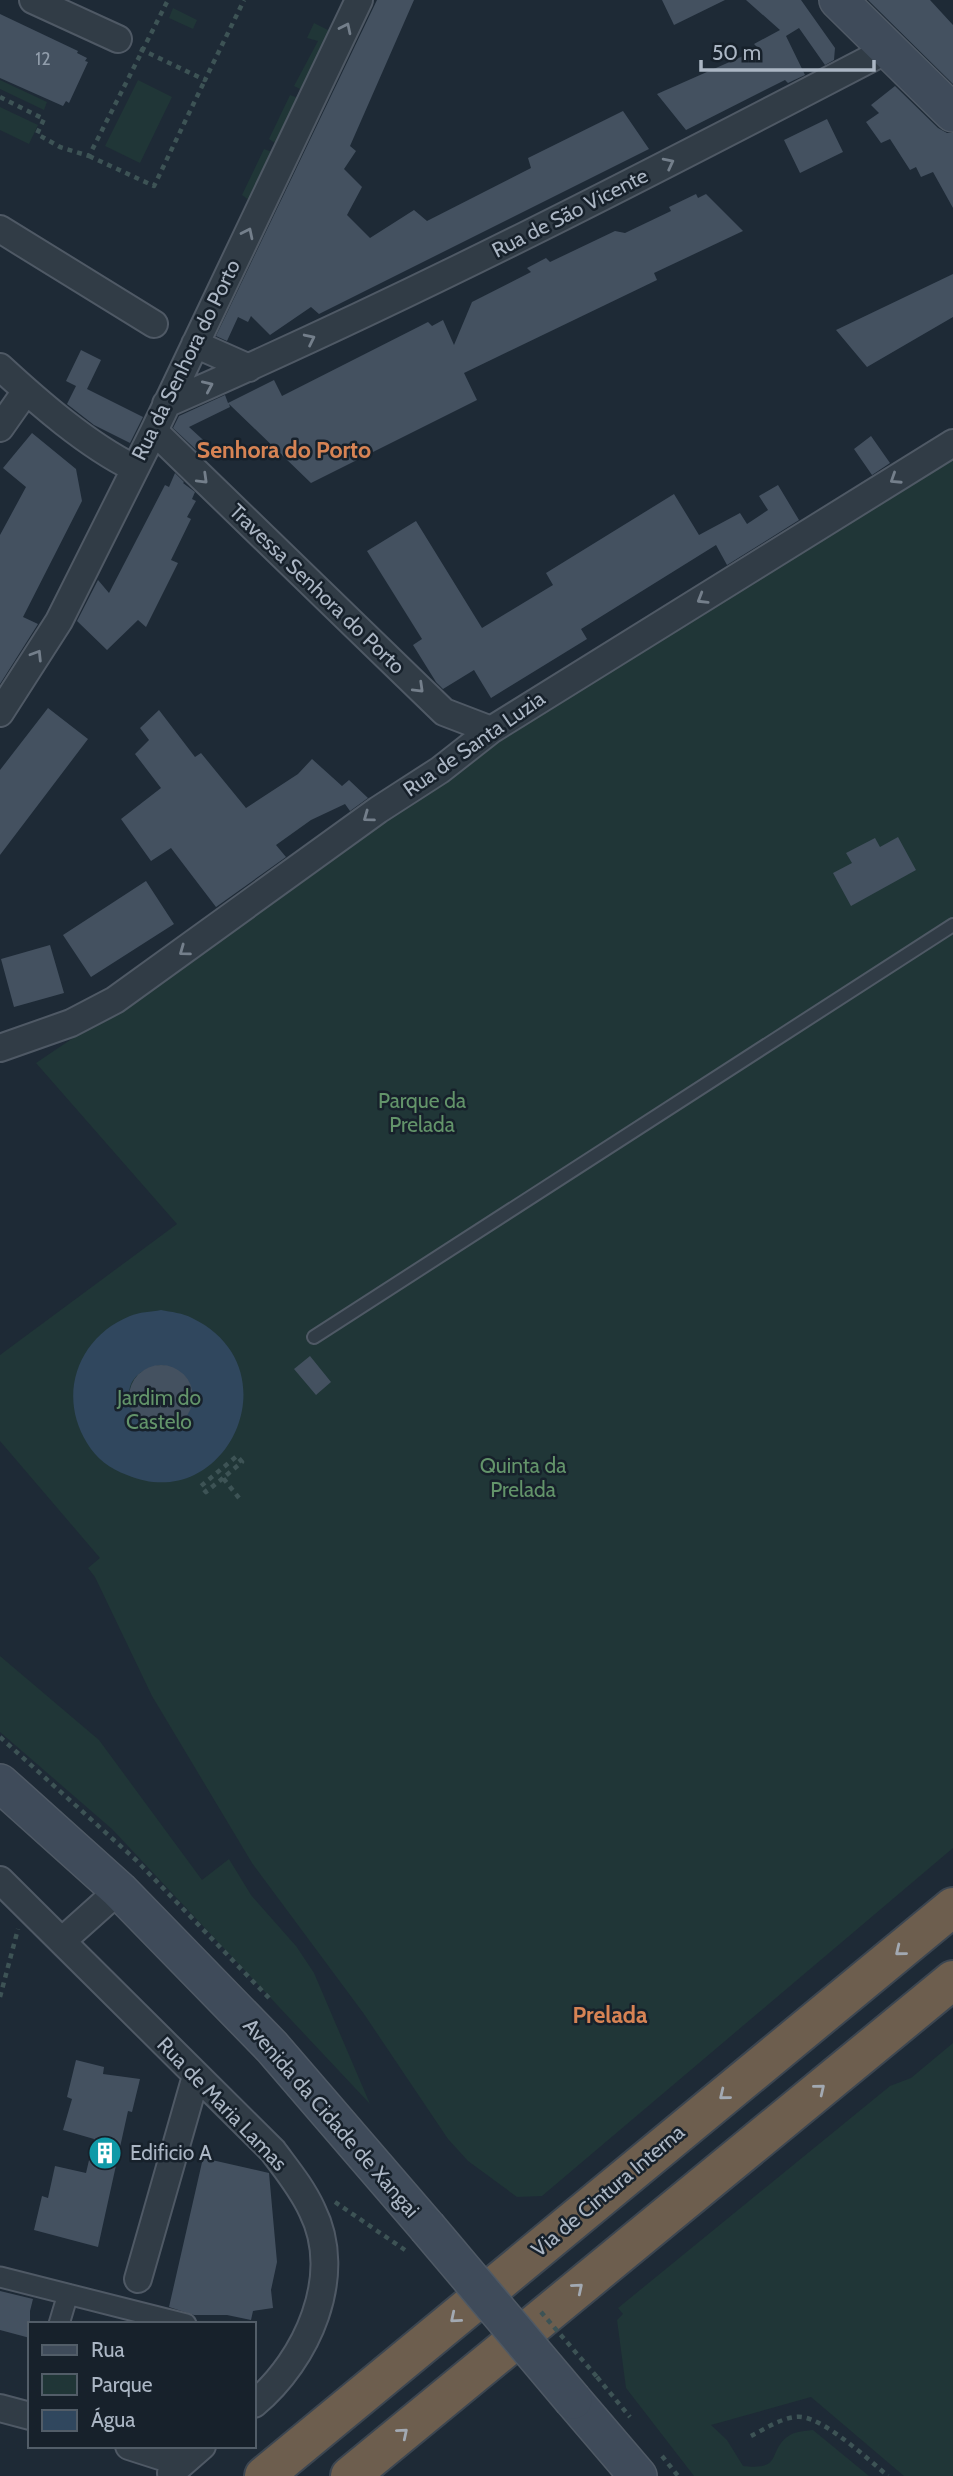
<svg xmlns="http://www.w3.org/2000/svg" width="953" height="2476" font-family="Cabin,sans-serif">
<style>
.green{fill:#203637}
.water{fill:#30475e;fill-rule:evenodd}
.building{fill:#445160}
.lines{fill:none;stroke-linecap:round;stroke-linejoin:round}
.service-casing{stroke:#4f5965;stroke-width:16}
.pedestrian-casing{stroke:#4f5965;stroke-width:23}
.minor-casing{stroke:#4f5965;stroke-width:30}
.secondary-casing{stroke:#4f5965;stroke-width:40}
.motorway-casing{stroke:#3c4651;stroke-width:42}
.path{stroke:#3d5355;stroke-width:4.5;stroke-dasharray:5 5;stroke-linecap:butt}
.service{stroke:#313c46;stroke-width:12}
.pedestrian{stroke:#313c46;stroke-width:19}
.minor{stroke:#313c46;stroke-width:26}
.secondary{stroke:#3f4b5a;stroke-width:37}
.motorway{stroke:#6d5e4e;stroke-width:38}
.secondary-bridge-casing{stroke:#4f5965;stroke-width:40;stroke-linecap:butt}
.path-bridge{stroke:#3d5355;stroke-width:4.5;stroke-dasharray:5 5;stroke-linecap:butt}
.secondary-bridge{stroke:#3f4b5a;stroke-width:37}
.oneway{stroke:#747f8b}
.oneway2{stroke:#a2a9b2}
.labels{text-anchor:middle;stroke-width:5;stroke-linejoin:round;paint-order:stroke}
.number-label{font-size:18px;fill:#919dab}
.street-label{font-size:21px;fill:#abb6c4;stroke:#17212b}
.park-label{font-size:21px;fill:#63946a;stroke:#17212b}
.poi-label{font-size:21px;fill:#abb6c4;stroke:#17212b;text-anchor:start}
.neighbourhood-label{font-size:23px;font-weight:bold;fill:#d68354;stroke:#17212b}
</style>
<rect width="100%" height="100%" fill="#1e2a36"/>
<path class="green" d="M173,8L197,20L193,29L169,18Z
M314,23L332,32L304,91L294,86L318,41L307,38Z
M0,80L47,102L44,110L0,89Z
M138,80L172,97L140,163L105,146Z
M290,95L301,99L278,145L269,139Z
M0,107L38,125L29,144L0,130Z
M264,149L275,153L250,201L242,195Z
M953,450V1848L542,2196L517,2197L468,2161L448,2139L364,2014L252,1863L152,1696L95,1577L88,1568L100,1558L0,1441V1355L177,1224L36,1063L227,934L481,754Z
M0,1656L99,1740L202,1880L229,1859L251,1895L296,1946L314,1973L370,2104L112,1829L0,1732Z
M953,2043V2476H904L811,2397L711,2425L727,2440L743,2466C785,2471 766,2450 790,2435C797,2431 805,2431 813,2430L869,2476H694L626,2388L617,2320L623,2314L618,2308L890,2086L911,2078Z"/>
<path class="water" d="M161,1310C171,1312 183,1313 192,1318C296,1368 226,1517 127,1475C110,1469 96,1458 87,1443C57,1395 78,1337 130,1316C139,1312 151,1312 161,1310ZM160,1365C184,1368 203,1391 187,1415C155,1463 91,1379 160,1365Z"/>
<path class="building" d="M377,0H414L350,146L356,151L344,169L362,187L347,215L370,238L414,210L427,221L531,168L528,158L623,111L649,149L319,314L311,307L270,335L251,316L248,322L238,317L227,341L216,336Z
M662,0H725L674,25Z
M746,0H801L835,48L834,60L825,65L799,28L786,36L805,75L788,83L785,80L686,130L657,94L759,49L754,44L780,30Z
M868,0H930L953,25V84Z
M0,14L78,51L77,53L87,58L85,61L88,62L69,103L66,101L63,106L0,78Z
M895,86L938,128L947,133H953V208L933,172L921,177L916,167L910,170L890,139L881,143L866,122L879,113L871,105Z
M827,119L843,152L800,173L784,140Z
M696,194L698,198L706,194L743,231L654,273L657,280L464,373L477,400L311,483L229,404L230,407L189,427L213,449L205,458L173,428L179,416L225,395L228,403L274,380L282,396L428,322L432,326L443,320L454,345L472,302L531,272L527,268L546,258L550,262L615,231L625,233L671,211L669,207Z
M953,274V317L867,367L836,330Z
M81,350L101,360L87,389L143,417L130,443L94,425L67,404L76,386L66,381Z
M32,433L76,469L82,501L23,617L38,624L0,684V535L26,487L3,468Z
M871,436L890,463L872,475L854,449Z
M175,473L184,482L183,483L195,492L192,499L196,501L187,517L191,519L171,560L178,563L146,627L138,620L107,650L77,621L98,580L109,593L165,485L169,487Z
M778,485L799,520L727,565L716,545L581,629L587,639L491,698L474,670L443,689L436,682L413,645L422,639L367,551L416,521L482,628L553,585L546,573L674,494L699,535L740,513L747,524L768,510L759,496Z
M48,708L88,739L0,855V770Z
M159,710L195,757L201,753L246,808L298,774L312,759L342,786L349,780L368,798L350,811L345,804L311,820L276,845L286,857L216,907L171,848L151,861L121,819L161,788L135,754L149,740L140,728Z
M898,837L916,870L851,906L833,873L852,863L846,853L875,838L880,847Z
M146,881L174,924L91,977L63,935Z
M50,945L64,993L14,1007L1,959Z
M310,1356L331,1382L316,1395L294,1369Z
M129 1397a32 32 0 1 1 64 0a32 32 0 1 1-64 0Z
M76,2060L104,2067L103,2074L140,2079L132,2112L128,2111L98,2247L34,2230L42,2196L48,2198L55,2166L86,2173L94,2139L63,2130L72,2099L67,2097Z
M203,2158L269,2173L277,2262L271,2290L273,2308L253,2311L251,2320L227,2315H194L169,2307Z
M0,2291L33,2299L30,2311V2338L0,2330Z"/>
<g class="lines">
<defs>
<path id="service" d="M314,1337L953,925"/>
<path id="pedestrian" d="M0,2277L186,2324
M59,2324L68,2294"/>
<path id="minor" d="M33,0L118,39
M0,229L154,324
M195,344L249,368
M0,367C38,402 87,445 134,468
M166,404C412,297 649,174 887,50
M0,428L26,391
M154,431L444,712L491,730
M0,713L59,621L154,431L359,0
M0,1048L71,1023L115,1000L378,810L440,770L491,730L953,443
M0,1880L273,2151C287,2170 302,2188 312,2210C345,2276 307,2360 254,2404
M62,1941L119,1890
M138,2279L196,2076
M0,2408L30,2416
M129,2446L182,2463
M171,2473L202,2446"/>
<path id="secondary" d="M838,0L953,113
M0,1783L119,1890L272,2047L427,2227
M573,2400L638,2476"/>
<path id="motorway" d="M264,2476L953,1907
M350,2476L953,1980"/>
</defs>
<use href="#service" class="service-casing"/>
<use href="#pedestrian" class="pedestrian-casing"/>
<use href="#minor" class="minor-casing"/>
<use href="#secondary" class="secondary-casing"/>
<use href="#motorway" class="motorway-casing"/>
<path class="path" d="M140,49L205,80L244,0
M0,97L44,119L37,134L60,147L89,156L168,0
M89,156L154,186L205,80
M223,1478L206,1492L201,1486L237,1456L242,1462L223,1478L239,1498
M0,1737L136,1860L269,1998
M0,1997L18,1929
M335,2202L405,2250
M597,2377L630,2417
M751,2436C765,2429 785,2415 802,2417C826,2420 869,2460 888,2476
M662,2456L678,2476"/>
<use href="#service" class="service"/>
<use href="#pedestrian" class="pedestrian"/>
<use href="#minor" class="minor"/>
<use href="#secondary" class="secondary"/>
<use href="#motorway" class="motorway"/>
<defs>
<path id="secondary-bridge" d="M427,2227L573,2400"/>
</defs>
<use href="#secondary-bridge" class="secondary-bridge-casing"/>
<path class="path-bridge" d="M541,2312L597,2377"/>
<use href="#secondary-bridge" class="secondary-bridge"/>
</g>
<defs><path id="oneway-chevron" d="M-2-3.5L2.5 0L-2 3.5" fill="none" stroke-width="1.6" stroke-linecap="round" stroke-linejoin="round" transform="scale(1.75)"/></defs>
<g class="oneway">
<use href="#oneway-chevron" transform="translate(346 28) rotate(-64)"/>
<use href="#oneway-chevron" transform="translate(669 163) rotate(-27)"/>
<use href="#oneway-chevron" transform="translate(248 233) rotate(-64)"/>
<use href="#oneway-chevron" transform="translate(310 339) rotate(-26)"/>
<use href="#oneway-chevron" transform="translate(208 386) rotate(-24)"/>
<use href="#oneway-chevron" transform="translate(203 479) rotate(44)"/>
<use href="#oneway-chevron" transform="translate(895 479) rotate(147)"/>
<use href="#oneway-chevron" transform="translate(702 599) rotate(149)"/>
<use href="#oneway-chevron" transform="translate(37 655) rotate(-58)"/>
<use href="#oneway-chevron" transform="translate(419 688) rotate(44)"/>
<use href="#oneway-chevron" transform="translate(368 817) rotate(144)"/>
<use href="#oneway-chevron" transform="translate(184 951) rotate(144)"/>
</g>
<g class="oneway2">
<use href="#oneway-chevron" transform="translate(900 1951) rotate(141)"/>
<use href="#oneway-chevron" transform="translate(820 2089) rotate(-39)"/>
<use href="#oneway-chevron" transform="translate(724 2095) rotate(141)"/>
<use href="#oneway-chevron" transform="translate(578 2288) rotate(-40)"/>
<use href="#oneway-chevron" transform="translate(455 2318) rotate(140)"/>
<use href="#oneway-chevron" transform="translate(403 2433) rotate(-40)"/>
</g>
<defs>
<symbol id="building-disc" viewBox="-11 -11 22 22"><circle r="9.5" fill="#0f9aa8" stroke="#17212b"/><path d="M-4-6H4V6H1V3H-1V6H-4ZM-2.5-4.3h1.7v1.8h-1.7ZM.8-4.3h1.7v1.8H.8ZM-2.5-1h1.7V.8h-1.7ZM.8-1h1.7V.8H.8Z" fill="#fff"/></symbol>
</defs>
<g fill-rule="evenodd">
<use href="#building-disc" x="86" y="2134" width="38" height="38"/>
</g>
<g class="labels">
<g class="number-label">
<text x="43" y="65">12</text>
</g>
<g class="street-label">
<text transform="translate(570 213) rotate(-27)" y="7">Rua de São Vicente</text>
<text transform="translate(186 360) rotate(-64)" y="7">Rua da Senhora do Porto</text>
<text transform="translate(317 589) rotate(44)" y="7">Travessa Senhora do Porto</text>
<text transform="translate(474 744) rotate(-35)" y="7">Rua de Santa Luzia</text>
<text transform="translate(222 2104) rotate(46)" y="7">Rua de Maria Lamas</text>
<text transform="translate(331 2118) rotate(49)" y="7">Avenida da Cidade de Xangai</text>
<text transform="translate(608 2191) rotate(-40)" y="7">Via de Cintura Interna</text>
</g>
<g class="park-label">
<text x="422" y="1108">Parque da<tspan x="422" dy="24">Prelada</tspan></text>
<text x="159" y="1405">Jardim do<tspan x="159" dy="24">Castelo</tspan></text>
<text x="523" y="1473">Quinta da<tspan x="523" dy="24">Prelada</tspan></text>
</g>
<g class="poi-label">
<text x="130" y="2160">Edificio A</text>
</g>
<g class="neighbourhood-label">
<text x="284" y="458">Senhora do Porto</text>
<text x="610" y="2023">Prelada</text>
</g>
</g>
<rect x="28" y="2322" width="228" height="126" fill="#17212b" stroke="#525d68" stroke-width="2"/>
<rect x="42" y="2345" width="35" height="10" fill="#3f4b5a" stroke="#525d68" stroke-width="2"/>
<text x="91" y="2357" font-size="21" fill="#abb6c4">Rua</text>
<rect x="42" y="2374" width="35" height="21" fill="#203637" stroke="#525d68" stroke-width="2"/>
<text x="91" y="2392" font-size="21" fill="#abb6c4">Parque</text>
<rect x="42" y="2410" width="35" height="21" fill="#30475e" stroke="#525d68" stroke-width="2"/>
<text x="91" y="2427" font-size="21" fill="#abb6c4">Água</text>
<path d="M701 60v10h173v-10" fill="none" stroke="#abb6c4" stroke-width="3.5"/>
<text x="712" y="60" font-size="21" fill="#abb6c4" stroke="#17212b" stroke-width="5" paint-order="stroke">50 m</text>
</svg>
